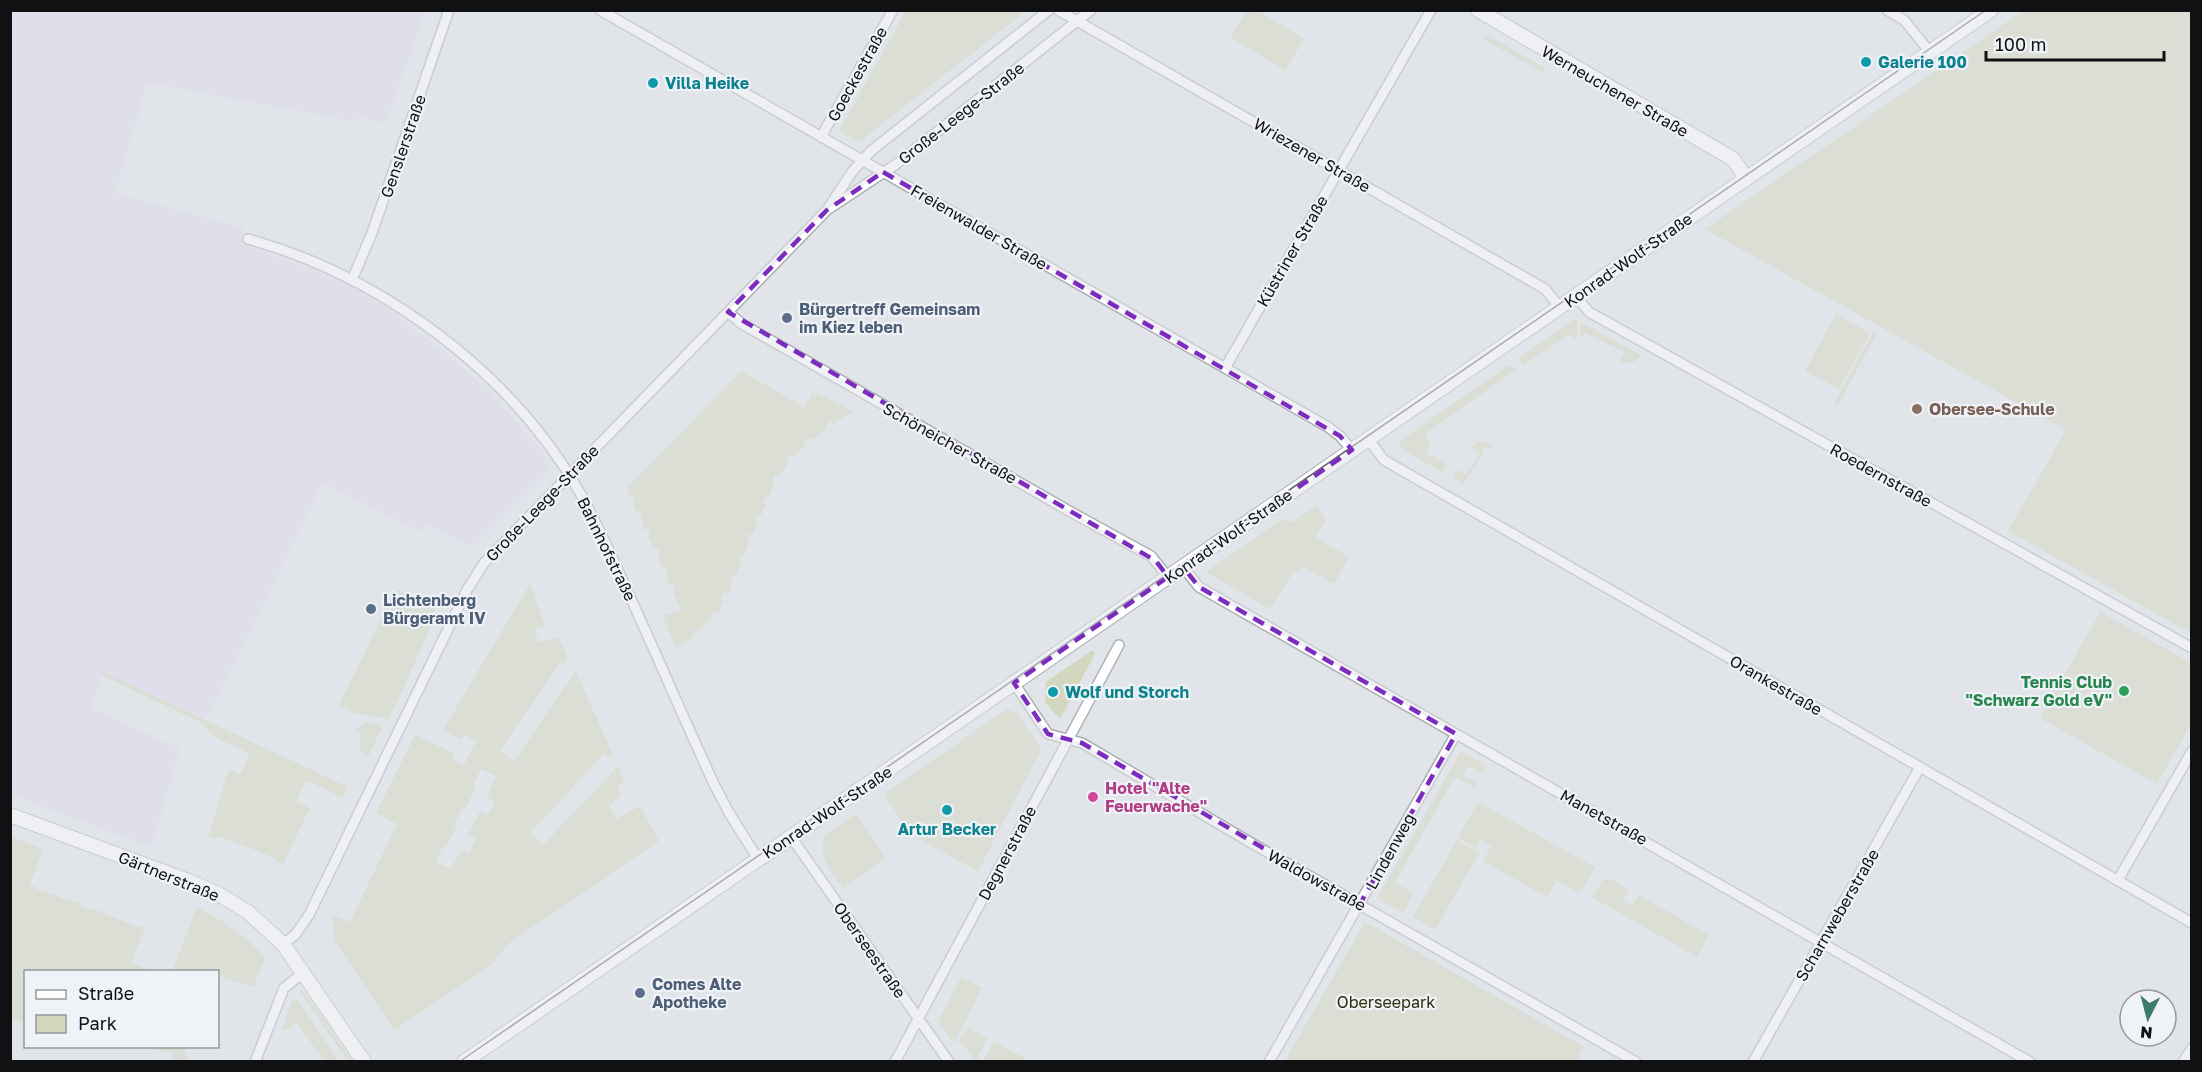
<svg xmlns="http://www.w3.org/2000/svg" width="2202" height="1072" font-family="'Golos Text',sans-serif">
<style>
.industrial{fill:#dcd7ed}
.green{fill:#d2d7bd;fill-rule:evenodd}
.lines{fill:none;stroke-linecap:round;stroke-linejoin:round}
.street-casing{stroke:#adb0b4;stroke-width:12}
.secondary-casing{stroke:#adb0b4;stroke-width:16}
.street{stroke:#fff;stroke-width:9}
.secondary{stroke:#fff;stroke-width:14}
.tram{stroke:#626466;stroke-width:1.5}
.marked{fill:none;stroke:#7b2cbf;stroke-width:4.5;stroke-dasharray:12 8;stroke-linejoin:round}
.culture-dot{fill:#0f9aa8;stroke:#eff2f6;stroke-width:2}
.service-dot{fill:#5c6f8a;stroke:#eff2f6;stroke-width:2}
.education-dot{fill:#8d6e63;stroke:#eff2f6;stroke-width:2}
.leisure-dot{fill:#2e9e5b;stroke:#eff2f6;stroke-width:2}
.hotel-dot{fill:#d1479c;stroke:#eff2f6;stroke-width:2}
.labels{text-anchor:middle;stroke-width:4.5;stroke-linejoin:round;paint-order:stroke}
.culture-label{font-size:16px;font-weight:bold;fill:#0d838f;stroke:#eff2f6;text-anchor:start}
.street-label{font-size:16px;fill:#101112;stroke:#eff2f6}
.service-label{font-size:16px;font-weight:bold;fill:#4e5e75;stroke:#eff2f6;text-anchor:start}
.education-label{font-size:16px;font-weight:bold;fill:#785e54;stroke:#eff2f6;text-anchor:start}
.leisure-label{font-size:16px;font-weight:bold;fill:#27864d;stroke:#eff2f6;text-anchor:end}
.hotel-label{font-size:16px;font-weight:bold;fill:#b23c85;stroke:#eff2f6;text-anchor:start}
.park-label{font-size:16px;fill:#2a2e06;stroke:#eff2f6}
</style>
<rect width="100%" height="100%" fill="#e1e4e9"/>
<path class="industrial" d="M10,11H425L386,124L360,117L352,121L147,83L115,193L244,228L241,244L314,270L352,287L388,309L452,358L488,391L542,450L550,469L473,548L425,524L420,532L323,483L205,720L102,672L92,708L180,749L151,847L11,795Z"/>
<path class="green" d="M1257,10L1304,39L1285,70L1230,37L1247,11Z
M906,11H1026L859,142L839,131Z
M2023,11H2191V633L2008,531L2066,430L1705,229Z
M1486,34L1545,68L1543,73L1483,39Z
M1836,314L1870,333L1839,389L1805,371Z
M1575,319L1578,321L1576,340L1571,334L1522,366L1520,357Z
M1581,322L1641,355C1636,363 1628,365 1620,361L1624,352L1585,333L1580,339Z
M1874,331L1877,333L1838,405L1834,403Z
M1509,365L1517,369L1425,434L1430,443L1426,453L1447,464L1442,472L1400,448L1401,440Z
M741,371L804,407L812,395L815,396L817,393L853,411L833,424L831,421L826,425L828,428L811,440L808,438L803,442L806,444L793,456L790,454L786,460L789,462L779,477L775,475L772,481L775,483L768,498L765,497L763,503L766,504L760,517L756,516L754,522L758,523L753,535L742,532L748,536L747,540L750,541L744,555L741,553L739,559L742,561L736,576L732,574L730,580L733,582L728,595L724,593L721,599L724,601L717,614L714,612L710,616L712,618L699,631L696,629L692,633L694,636L676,648L663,616L676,611L678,613L681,611L673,592L676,590L674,585L670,586L665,573L668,571L666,566L662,568L657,556L660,554L658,548L654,549L648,536L651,534L649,529L645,530L640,517L643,516L640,510L637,512L633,502L636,500L634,497L631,498L627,488Z
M1484,441L1494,447L1484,448L1481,453L1483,454L1463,484L1453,478L1457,470L1466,474L1480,453L1471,448L1476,442Z
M1316,506L1326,520L1315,537L1349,557L1334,584L1304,567L1292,574L1270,609L1206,572L1283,519L1291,523Z
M530,584L545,625L534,629L539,643L559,637L568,658L564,663L561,661L500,751L514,761L576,671L613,755L610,758L604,754L530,833L543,845L618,766L624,783L617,787L621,796L609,805L617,819L640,806L659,841L508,944L491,965L394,1030L334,940L333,915L350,922L397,824L376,813L415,735L455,754L452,760L464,765L476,741L464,735L462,740L443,730ZM481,769L496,776L487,797L495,801L488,815L480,811L468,835L476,839L469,853L461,850L451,869L436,862L443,846L446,847L457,826L454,824L463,808L465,809L476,787L473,785Z
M396,589L435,608L432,616L435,618L389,719L355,713L339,705Z
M2100,612L2191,663V724L2157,784L2040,718Z
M1091,651H1094L1095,654L1061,717H1058L1045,702L1046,682Z
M103,672L348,787L343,798L306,780L296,801L310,808L283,864L275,861L276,858L268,855L217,836L215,839L208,836L229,769L240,775L250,754L213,736L202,723L101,675Z
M1007,709L1017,713L1040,747V752L978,871L911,835L884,794Z
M364,723L376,724L382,728L368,757L360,749L359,741L362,734L356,731Z
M1461,751L1487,766L1483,774L1468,766L1463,775L1478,783L1475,788L1455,777L1395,882L1414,894L1403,913L1377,898Z
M1478,802L1595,867L1583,889L1578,892L1556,881L1547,897L1483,861L1491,846L1481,840L1476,848L1458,837Z
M856,814L886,858L843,888C831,870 818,859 824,836Z
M11,837L43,849L30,885L36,887V889L58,896V897L81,904V906L93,910L94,909L139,928L140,926L145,928L131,963L151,971L26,972L25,1022L11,1019Z
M1457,840L1479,853L1435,930L1413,917Z
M1611,879L1629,890L1623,900L1632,906L1639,895L1709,935L1697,957L1592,897L1603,880Z
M197,907C222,920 247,936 265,958L253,987L218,976V972L172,971Z
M1365,922L1584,1047L1576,1061H1285Z
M961,977L982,988L954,1043L938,1022Z
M299,990H303L352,1061H348Z
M292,1000L298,1001L339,1061H324L297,1023L287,1030L282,1029Z
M969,1028L987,1038L976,1061L959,1040Z
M994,1042L1030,1061H983Z
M147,1047H187L184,1055L189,1058L187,1061L173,1059V1053L154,1050V1048Z"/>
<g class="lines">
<defs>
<path id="street" d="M600,10L1328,427L1340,436L1352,450
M1058,10L1545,289L1560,307
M1887,10L1904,20L1930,52
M821,137L893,10
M830,208L895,165L1091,10
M248,239C381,276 510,371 579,491C595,519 608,548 621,577C653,646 682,715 714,784L728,811L758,859
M352,280L372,233L449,10
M1576,296L1589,312L2192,648
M728,312L742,324L1078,516L1151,556L1168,577
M1225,368L1431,10
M1368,439L1384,460L1403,471L2192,923
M1183,567L1199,587L2030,1062
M1014,683L1048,734L1082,743L1253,844L1636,1062
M791,837L949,1062
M2118,880L2192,751
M283,944L295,935L309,915L467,590L484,563L827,210L852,172L871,151L1049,10
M255,1062L284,988L303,973
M895,1062L1119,645
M1269,1062L1456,734
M1753,1062L1920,767
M2183,1062L2192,1048"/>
<path id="secondary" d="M1478,10L1733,159L1746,178
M10,815L186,880L220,895L248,912L283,944L364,1062
M464,1062L1991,10"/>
</defs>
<use href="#street" class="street-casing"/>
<use href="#secondary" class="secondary-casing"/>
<use href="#street" class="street"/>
<use href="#secondary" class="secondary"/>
<path class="tram" d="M459,1062L1986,10"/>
</g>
<path d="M0 0H2202V1072H0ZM883,172L1340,436L1352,450L1183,567L1199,587L1456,734L1360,904L1082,743L1048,734L1014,683L1168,577L1156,561L728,312L827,210Z" fill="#e1e4e9" fill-opacity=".55" fill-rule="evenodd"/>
<path class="marked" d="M883,172L1340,436L1352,450L1183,567L1199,587L1456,734L1360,904L1082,743L1048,734L1014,683L1168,577L1156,561L728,312L827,210Z"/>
<g class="culture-dot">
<circle cx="1866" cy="62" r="6"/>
<circle cx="653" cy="83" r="6"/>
<circle cx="1053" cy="692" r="6"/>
<circle cx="947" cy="810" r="6"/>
</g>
<g class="service-dot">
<circle cx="787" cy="318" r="6"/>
<circle cx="371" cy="609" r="6"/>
<circle cx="640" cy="993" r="6"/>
</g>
<circle class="education-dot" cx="1917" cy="409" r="6"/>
<circle class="leisure-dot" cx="2124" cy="691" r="6"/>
<circle class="hotel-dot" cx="1093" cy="797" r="6"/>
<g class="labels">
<g class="culture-label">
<text x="1878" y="68">Galerie 100</text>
<text x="665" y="89">Villa Heike</text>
<text x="1065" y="698">Wolf und Storch</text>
<text x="947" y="835" text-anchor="middle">Artur Becker</text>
</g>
<g class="street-label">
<text transform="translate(857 74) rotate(-61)" y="6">Goeckestraße</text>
<text transform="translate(1615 91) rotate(30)" y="6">Werneuchener Straße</text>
<text transform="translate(961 113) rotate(-38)" y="6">Große-Leege-Straße</text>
<text transform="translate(403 146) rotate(-71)" y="6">Genslerstraße</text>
<text transform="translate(1312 155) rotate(30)" y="6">Wriezener Straße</text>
<text transform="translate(979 227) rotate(30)" y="6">Freienwalder Straße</text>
<text transform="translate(1292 251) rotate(-60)" y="6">Küstriner Straße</text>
<text transform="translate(1628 260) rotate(-35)" y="6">Konrad-Wolf-Straße</text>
<text transform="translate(950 443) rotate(29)" y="6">Schöneicher Straße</text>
<text transform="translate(1881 475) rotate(29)" y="6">Roedernstraße</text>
<text transform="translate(542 503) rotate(-46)" y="6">Große-Leege-Straße</text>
<text transform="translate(1228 536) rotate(-35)" y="6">Konrad-Wolf-Straße</text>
<text transform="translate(607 549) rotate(64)" y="6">Bahnhofstraße</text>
<text transform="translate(1776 685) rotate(30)" y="6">Orankestraße</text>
<text transform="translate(827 812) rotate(-34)" y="6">Konrad-Wolf-Straße</text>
<text transform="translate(1604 817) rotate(29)" y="6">Manetstraße</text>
<text transform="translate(1390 851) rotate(-61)" y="6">Lindenweg</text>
<text transform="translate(1007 853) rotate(-62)" y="6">Degnerstraße</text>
<text transform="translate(169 876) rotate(22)" y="6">Gärtnerstraße</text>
<text transform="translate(1317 880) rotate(29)" y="6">Waldowstraße</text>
<text transform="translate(1837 915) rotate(-60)" y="6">Scharnweberstraße</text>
<text transform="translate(870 950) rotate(55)" y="6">Oberseestraße</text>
</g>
<g class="service-label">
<text x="799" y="315">Bürgertreff Gemeinsam<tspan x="799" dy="18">im Kiez leben</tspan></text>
<text x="383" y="606">Lichtenberg<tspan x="383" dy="18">Bürgeramt IV</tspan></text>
<text x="652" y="990">Comes Alte<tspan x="652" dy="18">Apotheke</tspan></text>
</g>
<g class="education-label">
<text x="1929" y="415">Obersee-Schule</text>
</g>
<g class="leisure-label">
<text x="2112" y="688">Tennis Club<tspan x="2112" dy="18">"Schwarz Gold eV"</tspan></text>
</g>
<g class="hotel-label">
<text x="1105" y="794">Hotel "Alte<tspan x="1105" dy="18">Feuerwache"</tspan></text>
</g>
<g class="park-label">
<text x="1386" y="1008">Oberseepark</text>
</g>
</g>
<rect width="2202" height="1072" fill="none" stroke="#101112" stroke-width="24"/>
<rect x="24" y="970" width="195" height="78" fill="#eff2f6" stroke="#96989b" stroke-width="1.5"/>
<rect x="36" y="990" width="30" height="9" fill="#ffffff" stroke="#96989b" stroke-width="1.5"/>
<text x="78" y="1000" font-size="18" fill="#101112">Straße</text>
<rect x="36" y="1015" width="30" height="18" fill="#d2d7bd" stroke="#96989b" stroke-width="1.5"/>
<text x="78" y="1030" font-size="18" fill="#101112">Park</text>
<g transform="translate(2148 1018) rotate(186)"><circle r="28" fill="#eff2f6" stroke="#96989b" stroke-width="1.5"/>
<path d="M0-4.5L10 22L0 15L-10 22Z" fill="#3c7b68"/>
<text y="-9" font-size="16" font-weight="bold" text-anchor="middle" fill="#101112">N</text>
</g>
<path d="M1986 51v9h178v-9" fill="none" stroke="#101112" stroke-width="3"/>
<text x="1995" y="51" font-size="18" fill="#101112" stroke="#eff2f6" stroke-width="4.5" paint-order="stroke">100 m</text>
</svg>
